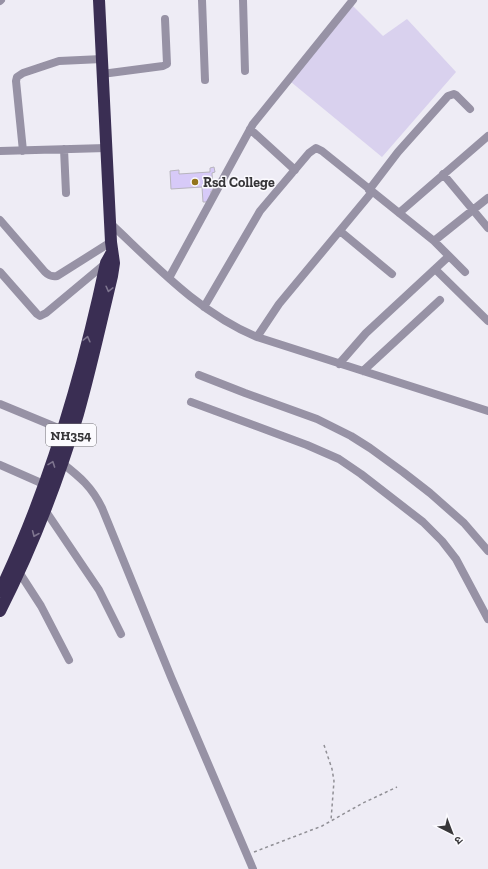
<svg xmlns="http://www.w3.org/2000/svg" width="488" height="869" font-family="'Zilla Slab','Noto Sans Devanagari',serif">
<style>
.green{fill:#d9d1ee}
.building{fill:#d7caf8;stroke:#b8b5be}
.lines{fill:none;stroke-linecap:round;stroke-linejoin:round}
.path{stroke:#908f95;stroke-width:1.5;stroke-dasharray:3 3;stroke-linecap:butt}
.minor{stroke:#9792a5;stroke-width:8}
.highway{stroke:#3a2e53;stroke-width:12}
.oneway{stroke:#7e758f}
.poi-dot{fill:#93741b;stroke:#fbfafe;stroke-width:1.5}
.labels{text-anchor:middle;stroke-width:3;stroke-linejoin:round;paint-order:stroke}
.shield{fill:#fbfafe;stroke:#727174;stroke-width:1}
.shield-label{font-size:13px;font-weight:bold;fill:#373639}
.poi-label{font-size:14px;font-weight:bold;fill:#373639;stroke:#fbfafe;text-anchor:start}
</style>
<rect width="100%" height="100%" fill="#eeecf5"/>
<path class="green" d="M353,6L383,36L407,19L456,72L382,157L291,82Z"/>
<path class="building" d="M214,167L215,172L212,173L213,191H211V202H203L202,187L171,189L170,171L179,170V174L210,172V168Z"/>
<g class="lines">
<path class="path" d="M324,745L332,769L334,781L331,820
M254,852L322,826L363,803L397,787"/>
<path class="minor" d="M202,0L205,80
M243,0L245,71
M0,1L1,0
M102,74L163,66L167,64L165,19
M250,129L295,170
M64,149L66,193
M0,151L106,148
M23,151L16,81L17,77L23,73L59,61L102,59
M443,174L488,228
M369,190L398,152L448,96L454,94L456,95L470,109
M399,213L488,136
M0,220L45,272C49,276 52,277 57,276L111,242
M110,223C155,265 199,313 257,337L488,411
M340,231L392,274
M434,241L488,198
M435,269L488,321
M0,272L37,314L40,316L46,313L106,263
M169,278L253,124L353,0
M204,307L260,211L309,153L316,148L322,151L434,241L465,272
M257,337L279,304L372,192
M339,364L366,333L449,256
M363,371L440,300
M199,375L245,393L317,419L351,436L370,448L403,472L430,493L464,523L488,551
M191,402L307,445L339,459L361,474L423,522L442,541L456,559L488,619
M0,404L63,430
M62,463C80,477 92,487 102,508L171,677L253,869
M0,465L48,486
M45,510L99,590L121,634
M19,572L41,606L69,660"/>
<path class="highway" d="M0,591C50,487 82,376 106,263L111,254
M0,611C32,548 58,481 78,414C91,368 101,322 112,276L114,263L111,242L99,0"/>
</g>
<defs><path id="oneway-chevron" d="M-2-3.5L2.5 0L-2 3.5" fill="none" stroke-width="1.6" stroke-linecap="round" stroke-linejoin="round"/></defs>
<g class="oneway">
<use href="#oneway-chevron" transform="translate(109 289) rotate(104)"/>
<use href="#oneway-chevron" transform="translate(87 339) rotate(-76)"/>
<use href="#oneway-chevron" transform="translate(52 464) rotate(-70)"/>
<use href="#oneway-chevron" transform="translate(35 534) rotate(113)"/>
</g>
<circle class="poi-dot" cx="195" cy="182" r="4"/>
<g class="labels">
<rect class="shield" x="46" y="424" width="50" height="22" rx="3"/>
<g class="shield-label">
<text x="71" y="440">NH354</text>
</g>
<g class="poi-label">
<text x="203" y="187">Rsd College</text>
</g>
</g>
<g transform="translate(452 833) rotate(138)" stroke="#fbfafe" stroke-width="3" paint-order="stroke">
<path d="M0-3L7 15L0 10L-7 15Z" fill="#373639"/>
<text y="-6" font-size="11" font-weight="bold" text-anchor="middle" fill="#373639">उ</text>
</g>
</svg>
